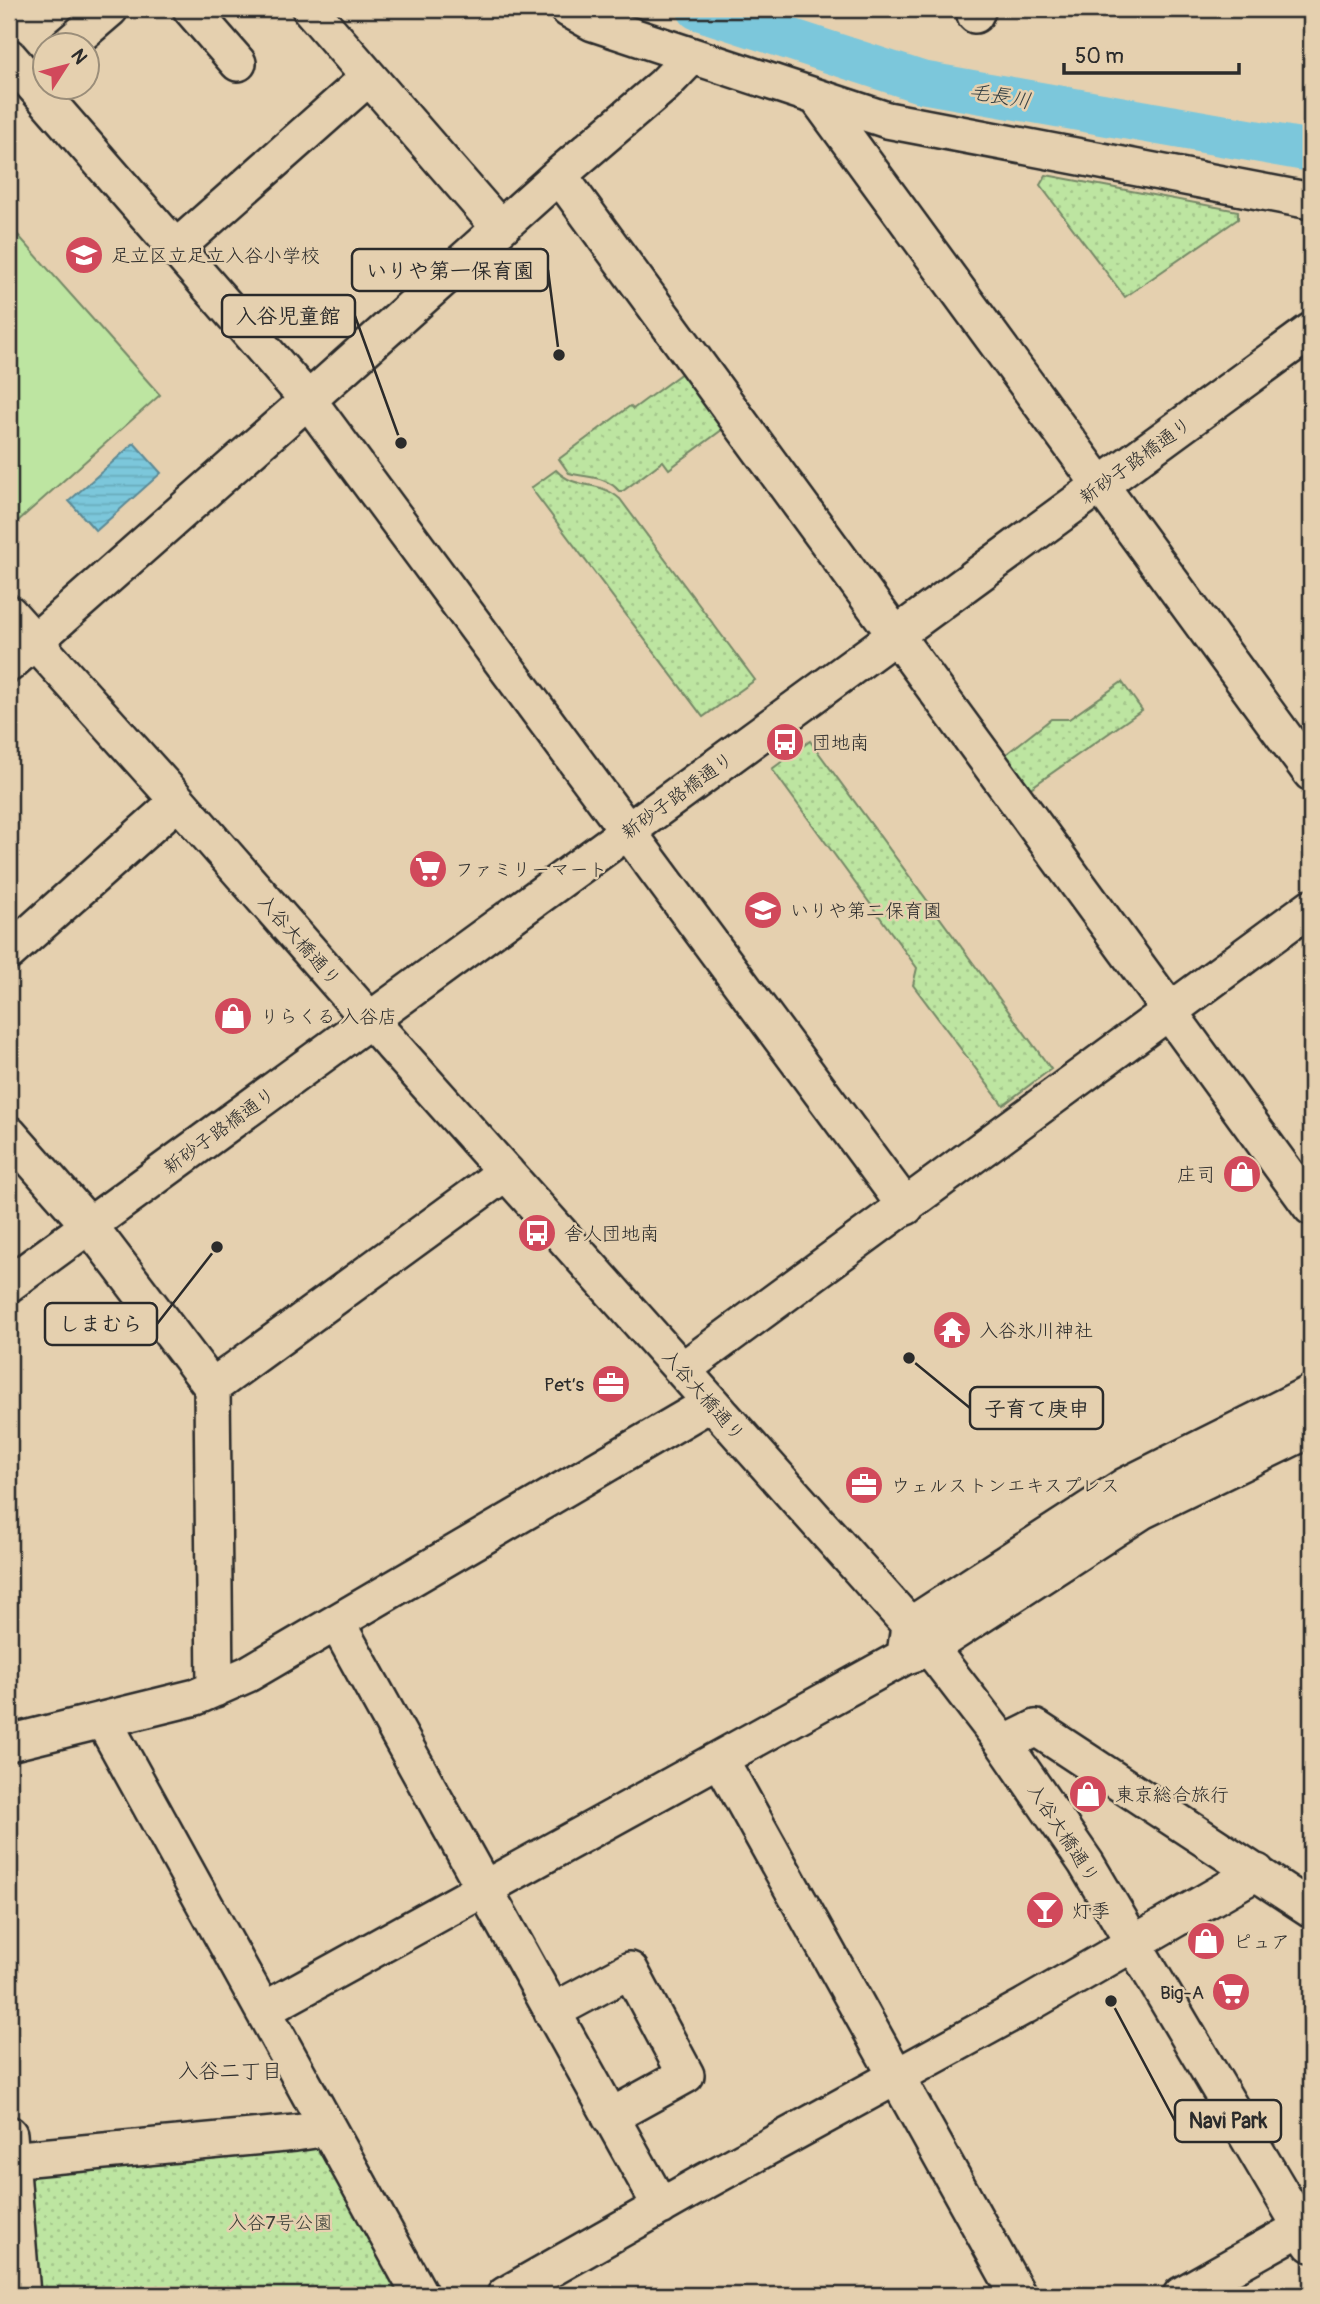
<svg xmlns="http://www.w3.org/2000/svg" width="1320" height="2304" font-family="Pangolin,'Klee One',sans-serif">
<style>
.grass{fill:url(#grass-dots);stroke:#748866;stroke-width:2}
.garden{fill:#bde5a1;stroke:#748866;stroke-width:2}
.water{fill:url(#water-rules);stroke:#5b8995;stroke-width:2}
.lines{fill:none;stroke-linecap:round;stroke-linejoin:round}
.river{stroke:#7bc7db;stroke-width:42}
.minor-casing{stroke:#2b2b2b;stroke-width:40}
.minor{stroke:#e5d0af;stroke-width:35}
.labels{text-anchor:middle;stroke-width:5;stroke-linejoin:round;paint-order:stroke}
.poi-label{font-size:19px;fill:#2b2b2b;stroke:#e5d0af;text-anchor:start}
.street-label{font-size:19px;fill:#2b2b2b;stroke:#e5d0af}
.park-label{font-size:19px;fill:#3a3e37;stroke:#e5d0af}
.water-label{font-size:21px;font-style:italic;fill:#374245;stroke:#e5d0af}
.neighbourhood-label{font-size:21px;fill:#2b2b2b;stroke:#e5d0af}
.leader{fill:none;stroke:#2b2b2b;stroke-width:2.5}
.callout-dot{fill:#2b2b2b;stroke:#e5d0af;stroke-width:2.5}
.callout{fill:#e5d0af;stroke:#2b2b2b;stroke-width:2.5}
.callout-label{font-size:21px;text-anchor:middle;font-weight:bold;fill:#2b2b2b}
</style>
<defs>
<pattern id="grass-dots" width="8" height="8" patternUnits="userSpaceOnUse" patternTransform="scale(1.75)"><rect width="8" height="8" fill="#bde5a1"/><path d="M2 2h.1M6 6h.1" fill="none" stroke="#a3c58b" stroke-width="1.8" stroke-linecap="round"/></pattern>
<pattern id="water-rules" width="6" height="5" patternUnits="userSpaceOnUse" patternTransform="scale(1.75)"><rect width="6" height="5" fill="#7bc7db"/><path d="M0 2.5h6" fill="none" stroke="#6aabbc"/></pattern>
</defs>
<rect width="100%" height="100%" fill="#e5d0af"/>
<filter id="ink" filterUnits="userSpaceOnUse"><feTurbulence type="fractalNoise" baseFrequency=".0143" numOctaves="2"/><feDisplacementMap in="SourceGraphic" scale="14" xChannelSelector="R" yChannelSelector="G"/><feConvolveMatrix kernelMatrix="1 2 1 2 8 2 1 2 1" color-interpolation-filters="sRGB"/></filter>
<g filter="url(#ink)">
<path class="grass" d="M1046,175L1238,211V219L1125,297L1040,185Z
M682,373L723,429L669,469L663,461L623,491H619C606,476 588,478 569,473L559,459L630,406L633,409Z
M556,470C576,491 598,479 620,499L755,680L703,717L531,488Z
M1122,682L1142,710L1029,789L1005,755L1051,719H1069Z
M810,741L1051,1069L1003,1105L913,985L917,968L772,769Z
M313,2145L327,2156L406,2295H37L27,2184L40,2170Z"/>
<path class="garden" d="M9,225L160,395L9,529Z"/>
<path class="water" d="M134,443L161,473L96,531L69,501Z"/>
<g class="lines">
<path class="river" d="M698,9L921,82L1311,151"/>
<defs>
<path id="minor" d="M191,9L238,63
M310,9L500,228
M568,9L593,23L887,120L1311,201
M975,15L978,9
M67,46L110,9
M9,57L308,400L906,1207
M818,99L1311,773
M559,175L1161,998L1169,1012L1311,1207
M176,248L369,77
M9,613L178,801L370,1020L930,1648L1004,1744L1086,1863L1311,2244
M9,664L308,400L559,175L664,85L692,56
M9,952L178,801
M9,1134L89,1225L212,1387L215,1689
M9,1284L1311,331
M682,1370L1311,907
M212,1387L506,1172
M337,1623L661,2207
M906,1647L909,1626L1125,1486L1311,1393
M103,1720L420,2295
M9,1743L196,1697L248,1674L711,1403
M1004,1744L1036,1728L1311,1909
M720,1759L1018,2295
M264,2010L904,1657L930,1648L1142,1511L1311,1429
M552,2012L630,1970L686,2075L610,2117
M9,2134L22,2295
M9,2160L295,2133L328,2128
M505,2295L704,2182L1025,2006L1257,1872
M1181,2295L1311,2222"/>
</defs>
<use href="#minor" class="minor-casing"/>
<use href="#minor" class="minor"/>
</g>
</g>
<defs>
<symbol id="school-disc" viewBox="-11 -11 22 22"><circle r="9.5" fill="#d1495b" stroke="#e5d0af"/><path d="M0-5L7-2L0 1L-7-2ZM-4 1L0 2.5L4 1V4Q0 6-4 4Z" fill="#fff"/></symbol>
<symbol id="bus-disc" viewBox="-11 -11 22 22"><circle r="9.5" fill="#d1495b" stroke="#e5d0af"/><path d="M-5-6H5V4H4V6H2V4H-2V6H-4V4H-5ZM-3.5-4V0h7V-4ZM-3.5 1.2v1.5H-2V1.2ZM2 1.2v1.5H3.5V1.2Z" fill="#fff"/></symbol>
<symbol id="supermarket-disc" viewBox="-11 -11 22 22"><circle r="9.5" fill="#d1495b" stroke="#e5d0af"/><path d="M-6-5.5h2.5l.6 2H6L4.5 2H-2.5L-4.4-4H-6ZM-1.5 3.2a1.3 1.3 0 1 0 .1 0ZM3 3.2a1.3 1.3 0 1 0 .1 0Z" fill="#fff"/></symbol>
<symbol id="shop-disc" viewBox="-11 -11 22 22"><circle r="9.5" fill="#d1495b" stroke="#e5d0af"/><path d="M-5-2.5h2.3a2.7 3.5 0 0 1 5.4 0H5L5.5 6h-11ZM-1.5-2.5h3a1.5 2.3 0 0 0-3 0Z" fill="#fff"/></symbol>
<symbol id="temple-disc" viewBox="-11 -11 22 22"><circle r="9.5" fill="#d1495b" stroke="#e5d0af"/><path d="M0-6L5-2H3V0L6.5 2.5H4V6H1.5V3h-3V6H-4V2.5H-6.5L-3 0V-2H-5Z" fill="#fff"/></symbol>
<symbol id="office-disc" viewBox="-11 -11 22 22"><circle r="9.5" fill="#d1495b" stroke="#e5d0af"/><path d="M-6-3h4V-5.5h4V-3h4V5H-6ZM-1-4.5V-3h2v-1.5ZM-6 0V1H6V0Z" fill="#fff"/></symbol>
<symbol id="bar-disc" viewBox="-11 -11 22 22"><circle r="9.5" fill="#d1495b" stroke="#e5d0af"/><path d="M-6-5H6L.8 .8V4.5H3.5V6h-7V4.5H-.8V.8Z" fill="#fff"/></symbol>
</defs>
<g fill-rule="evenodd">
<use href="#school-disc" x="62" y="233" width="44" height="44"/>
<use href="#bus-disc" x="763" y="720" width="44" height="44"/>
<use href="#supermarket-disc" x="406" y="847" width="44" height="44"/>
<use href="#school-disc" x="741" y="888" width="44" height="44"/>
<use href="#shop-disc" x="211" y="994" width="44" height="44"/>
<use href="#shop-disc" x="1220" y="1152" width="44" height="44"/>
<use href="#bus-disc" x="515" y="1211" width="44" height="44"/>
<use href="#temple-disc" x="930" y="1308" width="44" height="44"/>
<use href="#office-disc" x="589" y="1362" width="44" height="44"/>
<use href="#office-disc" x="842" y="1463" width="44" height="44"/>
<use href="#shop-disc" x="1066" y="1772" width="44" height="44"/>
<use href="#bar-disc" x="1023" y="1888" width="44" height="44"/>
<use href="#shop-disc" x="1184" y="1919" width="44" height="44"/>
<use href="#supermarket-disc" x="1209" y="1970" width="44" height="44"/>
</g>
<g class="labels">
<g class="poi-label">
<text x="111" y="262">足立区立足立入谷小学校</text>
<text x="812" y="749">団地南</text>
<text x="455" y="876">ファミリーマート</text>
<text x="790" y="917">いりや第二保育園</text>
<text x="260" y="1023">りらくる 入谷店</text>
<text x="1215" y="1181" text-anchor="end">庄司</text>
<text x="564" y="1240">舎人団地南</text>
<text x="979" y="1337">入谷氷川神社</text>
<text x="584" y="1391" text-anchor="end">Pet’s</text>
<text x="891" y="1492">ウェルストンエキスプレス</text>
<text x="1115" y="1801">東京総合旅行</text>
<text x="1072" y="1917">灯季</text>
<text x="1233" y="1948">ピュア</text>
<text x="1204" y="1999" text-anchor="end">Big-A</text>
</g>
<g class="street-label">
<text transform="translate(1135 460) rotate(-36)" y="7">新砂子路橋通り</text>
<text transform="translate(677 795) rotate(-36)" y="7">新砂子路橋通り</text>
<text transform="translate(300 940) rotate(49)" y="7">入谷大橋通り</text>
<text transform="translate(219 1130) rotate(-36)" y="7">新砂子路橋通り</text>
<text transform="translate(704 1395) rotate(49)" y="7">入谷大橋通り</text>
<text transform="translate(1064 1833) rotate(57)" y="7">入谷大橋通り</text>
</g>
<g class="park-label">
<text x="280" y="2229">入谷7号公園</text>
</g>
<g class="water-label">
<text transform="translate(1000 96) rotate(10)" y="7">毛長川</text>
</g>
<g class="neighbourhood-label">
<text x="230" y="2078">入谷二丁目</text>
</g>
</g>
<path class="leader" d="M559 355L548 270M401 443L355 316M217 1247L157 1324M909 1358L970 1408M1111 2001L1175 2121"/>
<g class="callout-dot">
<circle cx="559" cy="355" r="7"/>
<circle cx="401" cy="443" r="7"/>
<circle cx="217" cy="1247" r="7"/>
<circle cx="909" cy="1358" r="7"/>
<circle cx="1111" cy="2001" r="7"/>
</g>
<g class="callout">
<rect x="352" y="249" width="196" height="42" rx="7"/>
<rect x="222" y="295" width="133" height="42" rx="7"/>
<rect x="45" y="1303" width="112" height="42" rx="7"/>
<rect x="970" y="1387" width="133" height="42" rx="7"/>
<rect x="1175" y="2100" width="106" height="42" rx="7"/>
</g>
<g class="callout-label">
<text x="450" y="278">いりや第一保育園</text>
<text x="288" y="323">入谷児童館</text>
<text x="101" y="1331">しまむら</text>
<text x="1037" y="1416">子育て庚申</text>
<text x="1228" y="2128">Navi Park</text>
</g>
<rect width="1320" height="2304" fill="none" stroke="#e5d0af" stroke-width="35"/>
<rect x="18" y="18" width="1285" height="2269" fill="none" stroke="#2b2b2b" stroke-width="2.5" filter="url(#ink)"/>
<g transform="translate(66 66) rotate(54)"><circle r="33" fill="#e5d0af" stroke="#9b8e7a" stroke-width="2"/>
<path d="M0-5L12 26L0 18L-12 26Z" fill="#d1495b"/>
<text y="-10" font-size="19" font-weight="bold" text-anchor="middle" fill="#2b2b2b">N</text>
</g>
<path d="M1064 63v10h175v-10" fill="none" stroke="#2b2b2b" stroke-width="3.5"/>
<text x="1075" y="63" font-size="21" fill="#2b2b2b" stroke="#e5d0af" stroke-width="5" paint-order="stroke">50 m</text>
</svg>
